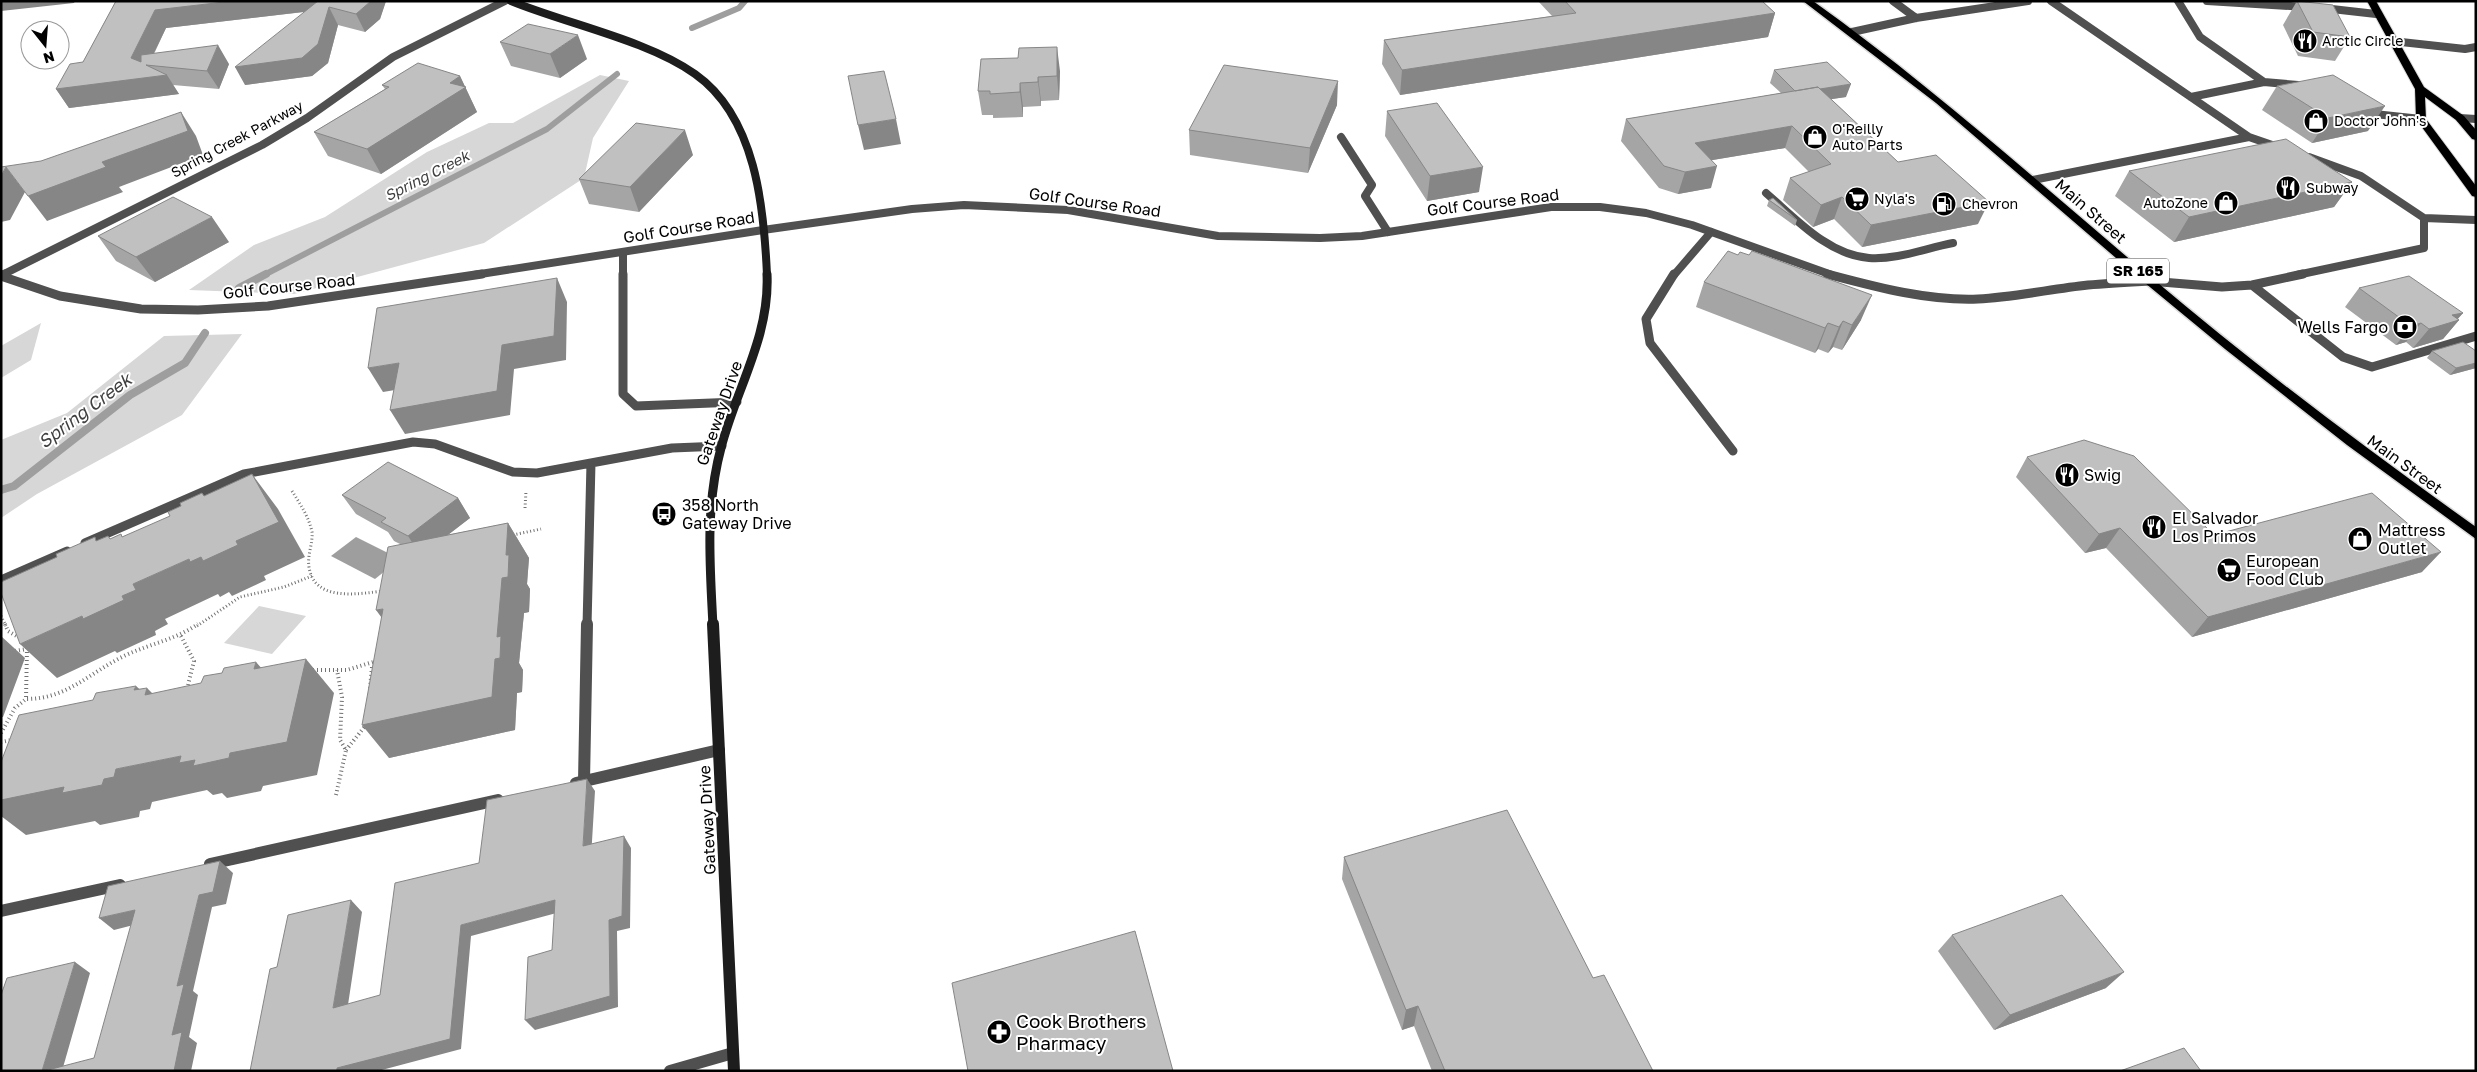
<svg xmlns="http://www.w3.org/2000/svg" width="2477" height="1072" font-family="'Golos Text',sans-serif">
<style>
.green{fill:#d7d7d7}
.water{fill:#9e9e9e}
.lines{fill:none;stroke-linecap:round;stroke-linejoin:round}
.stream-far1{stroke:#9e9e9e;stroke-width:6}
.stream{stroke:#9e9e9e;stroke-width:8}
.primary-casing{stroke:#dbdbdb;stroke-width:3}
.trunk-casing{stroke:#dbdbdb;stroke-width:2}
.path-far1{stroke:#727272;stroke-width:3;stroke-dasharray:1 2.5;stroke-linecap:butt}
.path{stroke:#727272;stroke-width:4;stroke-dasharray:1 3;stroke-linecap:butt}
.service-far2{stroke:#505050;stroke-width:8}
.service-far1{stroke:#505050;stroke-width:9}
.service{stroke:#505050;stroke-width:12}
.minor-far2{stroke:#505050;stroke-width:8}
.minor-far1{stroke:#505050;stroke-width:9}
.minor{stroke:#505050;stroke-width:12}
.tertiary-far1{stroke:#505050;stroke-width:8}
.tertiary{stroke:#505050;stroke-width:9}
.secondary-far2{stroke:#1d1d1d;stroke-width:8}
.secondary-far1{stroke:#1d1d1d;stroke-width:9}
.secondary{stroke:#1d1d1d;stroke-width:12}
.primary{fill:#000;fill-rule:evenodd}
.trunk{fill:#000;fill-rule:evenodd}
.wall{fill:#a5a5a5}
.shaded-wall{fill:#868686}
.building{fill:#c0c0c0;stroke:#868686}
.labels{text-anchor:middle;stroke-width:4;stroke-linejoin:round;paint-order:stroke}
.far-poi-label{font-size:14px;fill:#000;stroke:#fff;text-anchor:start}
.far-street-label{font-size:14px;fill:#000;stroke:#fff}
.far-water-label{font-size:15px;font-style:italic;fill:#3f3f3f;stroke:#fff}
.shield{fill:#fff;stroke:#4c4c4c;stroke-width:1}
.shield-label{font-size:15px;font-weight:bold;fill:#000}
.street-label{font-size:16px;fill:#000;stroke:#fff}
.poi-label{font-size:16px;fill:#000;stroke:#fff;text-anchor:start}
.water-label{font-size:18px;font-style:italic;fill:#3f3f3f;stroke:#fff}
.near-poi-label{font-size:19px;fill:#000;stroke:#fff;text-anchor:start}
</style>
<rect width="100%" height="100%" fill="#fff"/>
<path class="green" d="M600,75L629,81L593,138L584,178L484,243L294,294L189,290L254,245L325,217L427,152L489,123H513Z
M41,323L31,360L1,378V346Z
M242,334L182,415L37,494L1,518V440L67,413L164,336Z
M259,606L306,616L272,654L224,643Z"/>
<path class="water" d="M356,537L400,559L375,579L331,556Z"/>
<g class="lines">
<path class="stream-far1" d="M692,28L739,8L745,1
M264,275L547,129L617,74"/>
<path class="stream" d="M239,288L266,274
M1,490L14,486L130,395L185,363L205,333"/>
<defs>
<path id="primary" d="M1803,1H1813C1932,86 2040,184 2152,278C2256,366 2365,448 2476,527V539L2347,445L2225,349L2145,283L1936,103Z"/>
<path id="trunk" d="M2367,1H2376L2424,87L2464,116L2476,130V140L2472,139L2456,120L2425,97L2426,119L2476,186V197L2472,196L2416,119L2415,89Z"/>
</defs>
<use href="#primary" class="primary-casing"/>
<use href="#trunk" class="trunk-casing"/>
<path class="path-far1" d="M292,491C300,504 309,517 312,532C313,544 307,555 309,567C314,602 358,594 383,591
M525,508L526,491
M513,535L541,529
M1,616L6,626
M197,626L240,597L284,587L312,576"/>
<path class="path" d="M5,624L8,631L20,638
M181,636L194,661L187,689
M27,648L26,699C67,699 89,673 124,656C149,644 175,640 198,624
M15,651L27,649
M313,670H347L373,662
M370,688L372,667
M1,733L15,708L26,699
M1,742L12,740
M346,750L366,725
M336,795L346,750L340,740L342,697L337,670"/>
<path class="service-far2" d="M1893,1L1916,18
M2178,1L2200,37L2264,82L2191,97
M2207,1L2306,7
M2323,8L2376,14
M1852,32L1916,18L2028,1
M2392,41L2465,49L2476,47
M2264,82L2298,85
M2365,113L2421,119
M2460,118L2476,119
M1341,137L1372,185L1365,196L1388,232
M2249,137L2278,147
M2309,157L2361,176L2424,218
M2033,180L2249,137L2051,1
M1766,193C1795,218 1828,255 1869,258C1897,260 1926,248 1953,243
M623,253V275
M1674,275L1711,232
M2297,275L2424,248V218L2476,220"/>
<path class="service-far1" d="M623,274V394L636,406L737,402
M1674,274L1646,319L1650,343L1733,451
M2149,281L2222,287L2252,285L2303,274
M2252,285L2343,357L2372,367L2476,336
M85,543L244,474L413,442L435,444L513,472L537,473L672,448L722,446
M1,580L67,551
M587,626L591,463"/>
<path class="service" d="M584,781L587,624
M576,783L719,750
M210,864L498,800
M1,911L120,885"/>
<path class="minor-far2" d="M2,275L262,145L307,118L393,57L505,1
M474,275L763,230"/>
<path class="minor-far1" d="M1,276L60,296L141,309L198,310L268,306L482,274
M1,276L5,274"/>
<path class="minor" d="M670,1071L733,1053"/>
<path class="tertiary-far1" d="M763,230L912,209L964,205L1068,210L1218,236L1320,238L1362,236L1551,207H1600L1646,213L1692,225L1832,275"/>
<path class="tertiary" d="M1827,274C1876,287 1927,301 1978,299C2015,297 2051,289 2088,285C2108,283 2129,282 2149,281"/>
<path class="secondary-far2" d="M511,1C567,24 647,40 695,74C756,117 764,207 767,275"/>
<path class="secondary-far1" d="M713,626C710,566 705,507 721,448C736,389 770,337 767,274"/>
<path class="secondary" d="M713,624L734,1071"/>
<use href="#primary" class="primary"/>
<use href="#trunk" class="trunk"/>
</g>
<path class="wall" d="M116,1H386L380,19L365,32L338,25L328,63L312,76L245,85L304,12L166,28L154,54L229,64L219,89L173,85L179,94L69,108L56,89L83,62Z
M1538,1H1762L1775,13L1768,37L1400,95L1382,64L1384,40L1552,16Z
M2297,1L2350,37L2335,61L2298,56L2283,25Z
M500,42L587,59L560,78L511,66Z
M1774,70L1846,97L1831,99L1898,162L1978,224L1862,247L1834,219L1813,227L1783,200L1790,178L1809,172L1785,148L1712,160L1711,188L1678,194L1659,188L1621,141L1626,119L1781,93L1770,83Z
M1060,71L1059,100L1041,101V106L1023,107V117L993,118V115H982L978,91Z
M460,76L477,112L381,174L328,156L314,132L385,89L382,85Z
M2277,86L2368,131L2312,143L2262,110Z
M1337,105L1308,173L1190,155L1189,130Z
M1387,111L1479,192L1427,201L1385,136Z
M693,155L639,212L589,204L579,179Z
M2129,171L2352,182L2334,207L2174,242L2115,196Z
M1769,200L1797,220L1795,226L1767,206Z
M98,236L229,242L155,282L116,261Z
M1704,282L1861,320L1842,350L1833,347L1828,353L1818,349L1815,353L1696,307Z
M2359,288L2463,313L2457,319L2459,320L2443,339L2413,348L2406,342L2396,345L2345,307Z
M2432,351H2476V368L2450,375L2427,358Z
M2027,457L2214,535L2422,572L2192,637L2106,548L2085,553L2016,477Z
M342,495L458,498L470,518L447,535L508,523L529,558L527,584L530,589L529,612L524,613L519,663L523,670L522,692L517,693L515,730L389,758L400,544L394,541L388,532L356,514Z
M1344,857L1653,1071H1432L1414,1026L1402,1030L1342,879Z
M1952,935L2106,988L1994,1030L1938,951Z"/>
<path class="shaded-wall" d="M1,1H75L74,3L1,11Z
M233,1H338L329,7L338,25L328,63L312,76L245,85L235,67L328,9L166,28L148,65H146L131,58L155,10Z
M371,1H386L380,19L365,32L356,14Z
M1775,13L1768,37L1400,95L1402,70Z
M578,35L587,59L560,78L550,54Z
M218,45L229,64L219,89L207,71Z
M1057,47L1060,71L1059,100L1057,76Z
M167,75L179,94L69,108L56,89Z
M460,76L477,112L381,174L367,149L450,83Z
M1038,77L1041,101V106L1038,82Z
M1338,81L1337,105L1308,173L1310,148Z
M1020,83L1023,107V117L1020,92Z
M1851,84L1846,97L1793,105L1797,92Z
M2385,106L2368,131L2312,143L2328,118Z
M181,112L196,136L203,155L119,187L123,192L47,221L28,196L102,162Z
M896,119L901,144L864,150L858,125Z
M1792,126L1785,148L1689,164L1695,143Z
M685,130L693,155L639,212L630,187Z
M1717,166L1711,188L1678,194L1685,172Z
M6,167L25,192L10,220L1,222V176Z
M1483,167L1479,192L1427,201L1430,176Z
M2352,182L2334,207L2174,242L2189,217Z
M1842,197L1834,219L1813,227L1821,205Z
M1989,202L1978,224L1862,247L1871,225Z
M212,217L229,242L155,282L136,257Z
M557,278L567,302L566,360L514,369L510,415L405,434L390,410L502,345Z
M1872,295L1861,320L1842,350L1852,325Z
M2463,313L2456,321L2459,320L2443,339L2413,348L2429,329L2452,315Z
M1843,321L1833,347L1828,353L1839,327Z
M1828,323L1818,349L1815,353L1825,328Z
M2421,323L2406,342L2396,345L2411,326Z
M399,363L413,387L383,392L368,368Z
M2476,363V368L2450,375L2456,368Z
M252,474L278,509L305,557L264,576L266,580L232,596L229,592L220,597L218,594L165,619L168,624L155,631L156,635L117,653L115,651L57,678L20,644L82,616L122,596L133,584L189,559L236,541Z
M458,498L470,518L421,556L408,536Z
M508,523L529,558L527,584L530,589L529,612L524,613L519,663L523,670L522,692L517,693L515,730L389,758L362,725L495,659L502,578L506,555Z
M2120,528L2106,548L2085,553L2099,534Z
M2441,552L2422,572L2192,637L2208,617Z
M383,609L401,644L376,610Z
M1,636L25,658L3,717H1Z
M306,659L334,693L317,775L263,786L261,791L227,798L222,793L213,795L207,790L152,802L150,809L140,811L139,817L100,825L95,821L26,835L1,816V800L116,769L181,756L230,753Z
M256,662L286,696L254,669Z
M136,686L145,694L147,688L180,721L134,690Z
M587,779L595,791L591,858L583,846Z
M624,836L631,848L630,928L617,931L618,1007L535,1030L525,1020L609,920Z
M220,861L233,873L226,904L212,907L193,991L198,995L189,1037L197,1043L191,1071H174L172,1035L177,986L199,895Z
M351,900L362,912L346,1018L333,1008Z
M555,900L564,911L471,936L461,1049L378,1071H334L461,925Z
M135,910L149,921L114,930L99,918Z
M75,962L90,973L62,1071H42Z
M2124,972L2106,988L1994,1030L2010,1015Z
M1418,1006L1414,1026L1402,1030L1406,1010Z"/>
<path class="building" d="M116,1H233L155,10L131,58L141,62V55L218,45L207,71L146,65L167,75L56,89L70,64L83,62Z
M318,1H371L356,14L329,7L318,44L302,58L235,67Z
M1565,1H1762L1775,13L1402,70L1384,40L1576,13Z
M2297,1L2333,5L2350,37L2313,32Z
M528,24L578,35L550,54L500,42Z
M1057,47V76L1038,77V82L1020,83V92L990,94V91H978L981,59L1018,58L1019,48Z
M1827,62L1851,84L1820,89L1818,87L1795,91L1774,70Z
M418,63L460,76L450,83L466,87L367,149L314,132L389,87L382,85Z
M1224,65L1338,81L1310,148L1189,130Z
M884,71L896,119L858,125L848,76Z
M2333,75L2385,106L2328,118L2277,86Z
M1818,87L1898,162L1936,155L1989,202L1871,225L1842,197L1821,205L1790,178L1831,164L1792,126L1695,143L1717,166L1685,172L1664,166L1626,119Z
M1437,103L1483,167L1430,176L1387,111Z
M181,112L188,131L102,162L106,167L28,196L6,167L1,176V167L41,161Z
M636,123L685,130L630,187L579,179Z
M2286,139L2352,182L2189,217L2129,171Z
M173,197L212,217L136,257L98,236Z
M1773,198L1797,220L1769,200Z
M1728,251L1738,255L1740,252L1749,255L1752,251L1872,295L1852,325L1843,321L1839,327L1828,323L1825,328L1704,282Z
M2409,276L2463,313L2452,315L2459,320L2429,329L2421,323L2411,326L2359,288Z
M557,278L554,336L502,345L497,391L390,410L399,363L368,368L377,308Z
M2463,342L2476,351V363L2456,368L2432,351Z
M2084,440L2134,456L2214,535L2372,493L2441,552L2208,617L2120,528L2099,534L2027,457Z
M388,462L458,498L408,536L381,522L386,518L342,495Z
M252,474L279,522L236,541L238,545L203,561L201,557L190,562L189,559L133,584L136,590L122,596L124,600L83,619L82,616L20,644L1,593V582L57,557L56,554L95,537L96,541L108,536L110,539L121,534L122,537L170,516L168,512L181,506L180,503L202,493L204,496Z
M508,523L506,555H509L508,577L502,578L497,637L501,636L500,658L495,659L492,697L362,725L383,609L376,610L388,547Z
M306,659L287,742L230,753L229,758L193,766L195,760L179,763L181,756L116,769L114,777L104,779L102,785L62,793L64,787L1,800V762L19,715L93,700L96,693L136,686L134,690L147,688L145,695L201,683L204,676L222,673L224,668L256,662L254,669Z
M587,779L583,846L624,836L622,916L609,920L610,996L525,1020L528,957L552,950L555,900L461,925L450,1039L337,1068V1070L334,1071H250L270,969L277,967L288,915L351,900L333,1008L380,995L395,883L479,863L487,800Z
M1507,810L1593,978L1604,975L1653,1071H1445L1418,1006L1406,1010L1344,857Z
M220,861L213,892L199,895L177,986L184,984L172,1035L182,1032L174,1071H44L94,1058L135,910L99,918L108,886Z
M2062,895L2124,972L2010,1015L1952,935Z
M1135,931L1173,1071H968L952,983Z
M75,962L42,1071H1V995L7,978Z
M2184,1048L2201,1071H2120Z"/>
<defs>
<symbol id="restaurant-disc" viewBox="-11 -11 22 22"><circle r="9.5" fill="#000" stroke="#fff"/><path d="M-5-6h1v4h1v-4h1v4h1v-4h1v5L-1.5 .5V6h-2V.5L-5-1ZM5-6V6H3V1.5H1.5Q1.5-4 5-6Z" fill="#fff"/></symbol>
<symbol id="shop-disc" viewBox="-11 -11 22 22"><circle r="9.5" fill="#000" stroke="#fff"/><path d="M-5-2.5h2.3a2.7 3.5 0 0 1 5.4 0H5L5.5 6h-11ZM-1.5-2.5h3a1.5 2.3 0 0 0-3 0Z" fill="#fff"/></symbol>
<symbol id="supermarket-disc" viewBox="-11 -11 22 22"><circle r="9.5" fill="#000" stroke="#fff"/><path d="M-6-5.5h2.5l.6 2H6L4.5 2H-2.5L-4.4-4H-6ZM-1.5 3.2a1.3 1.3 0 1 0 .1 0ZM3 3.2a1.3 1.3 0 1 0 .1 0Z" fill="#fff"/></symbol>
<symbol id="fuel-disc" viewBox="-11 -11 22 22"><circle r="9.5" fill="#000" stroke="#fff"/><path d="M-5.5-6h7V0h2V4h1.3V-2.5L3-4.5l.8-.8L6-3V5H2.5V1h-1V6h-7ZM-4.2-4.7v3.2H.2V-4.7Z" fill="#fff"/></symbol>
<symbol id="bank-disc" viewBox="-11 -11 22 22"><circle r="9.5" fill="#000" stroke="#fff"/><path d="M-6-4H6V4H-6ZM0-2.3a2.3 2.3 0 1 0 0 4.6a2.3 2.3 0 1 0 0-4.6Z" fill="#fff"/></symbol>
<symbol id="bus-disc" viewBox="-11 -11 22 22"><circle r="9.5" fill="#000" stroke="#fff"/><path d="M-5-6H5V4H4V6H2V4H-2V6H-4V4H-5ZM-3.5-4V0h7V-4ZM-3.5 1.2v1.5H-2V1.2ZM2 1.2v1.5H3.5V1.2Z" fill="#fff"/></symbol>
<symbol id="pharmacy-disc" viewBox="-11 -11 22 22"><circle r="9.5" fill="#000" stroke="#fff"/><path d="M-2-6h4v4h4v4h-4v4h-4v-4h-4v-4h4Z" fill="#fff"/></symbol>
</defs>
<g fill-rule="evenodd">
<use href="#restaurant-disc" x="2291" y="27" width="28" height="28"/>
<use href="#shop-disc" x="2302" y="107" width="28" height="28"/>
<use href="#shop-disc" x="1801" y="123" width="28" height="28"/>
<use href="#restaurant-disc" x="2274" y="174" width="28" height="28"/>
<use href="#supermarket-disc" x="1843" y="185" width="28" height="28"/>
<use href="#shop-disc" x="2212" y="189" width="28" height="28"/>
<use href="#fuel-disc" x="1930" y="190" width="28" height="28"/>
<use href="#bank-disc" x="2391" y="313" width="28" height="28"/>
<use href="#restaurant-disc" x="2053" y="461" width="28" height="28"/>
<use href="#bus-disc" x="650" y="500" width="28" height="28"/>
<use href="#restaurant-disc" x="2140" y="513" width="28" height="28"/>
<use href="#shop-disc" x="2346" y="525" width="28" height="28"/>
<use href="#supermarket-disc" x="2215" y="556" width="28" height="28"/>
<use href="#pharmacy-disc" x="985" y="1018" width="28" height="28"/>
</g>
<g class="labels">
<g class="far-poi-label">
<text x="2322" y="46">Arctic Circle</text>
<text x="2334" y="126">Doctor John's</text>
<text x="1832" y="134">O'Reilly<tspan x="1832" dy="16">Auto Parts</tspan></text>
<text x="2306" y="193">Subway</text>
<text x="1874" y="204">Nyla's</text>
<text x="2208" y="208" text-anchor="end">AutoZone</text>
<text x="1962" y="209">Chevron</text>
</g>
<g class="far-street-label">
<text transform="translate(237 139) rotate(-28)" y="5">Spring Creek Parkway</text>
</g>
<g class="far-water-label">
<text transform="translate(427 176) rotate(-27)" y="5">Spring Creek</text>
</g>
<rect class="shield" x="2107" y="258.5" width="62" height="25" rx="4"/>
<g class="shield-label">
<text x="2138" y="276">SR 165</text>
</g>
<g class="street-label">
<text transform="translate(1095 202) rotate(8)" y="6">Golf Course Road</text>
<text transform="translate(1493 202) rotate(-7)" y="6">Golf Course Road</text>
<text transform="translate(2091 211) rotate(41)" y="6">Main Street</text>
<text transform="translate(689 227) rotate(-9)" y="6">Golf Course Road</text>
<text transform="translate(289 286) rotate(-6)" y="6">Golf Course Road</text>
<text transform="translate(719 413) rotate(-71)" y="6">Gateway Drive</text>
<text transform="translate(2405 464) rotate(36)" y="6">Main Street</text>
<text transform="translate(707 820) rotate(-93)" y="6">Gateway Drive</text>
</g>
<g class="poi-label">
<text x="2388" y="333" text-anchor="end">Wells Fargo</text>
<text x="2084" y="481">Swig</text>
<text x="682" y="511">358 North<tspan x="682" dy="18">Gateway Drive</tspan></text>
<text x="2172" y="524">El Salvador<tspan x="2172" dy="18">Los Primos</tspan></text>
<text x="2378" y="536">Mattress<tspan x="2378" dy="18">Outlet</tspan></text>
<text x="2246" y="567">European<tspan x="2246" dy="18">Food Club</tspan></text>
</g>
<g class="water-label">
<text transform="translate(85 411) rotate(-37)" y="6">Spring Creek</text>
</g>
<g class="near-poi-label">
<text x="1016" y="1028">Cook Brothers<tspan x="1016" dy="22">Pharmacy</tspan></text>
</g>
</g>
<rect width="2477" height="1072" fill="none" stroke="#000000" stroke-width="5"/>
<g transform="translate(45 45) rotate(163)"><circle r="24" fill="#ffffff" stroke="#999999"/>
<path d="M0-4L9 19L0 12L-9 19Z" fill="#000000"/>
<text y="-8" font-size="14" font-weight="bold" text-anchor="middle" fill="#000000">N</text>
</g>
</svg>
